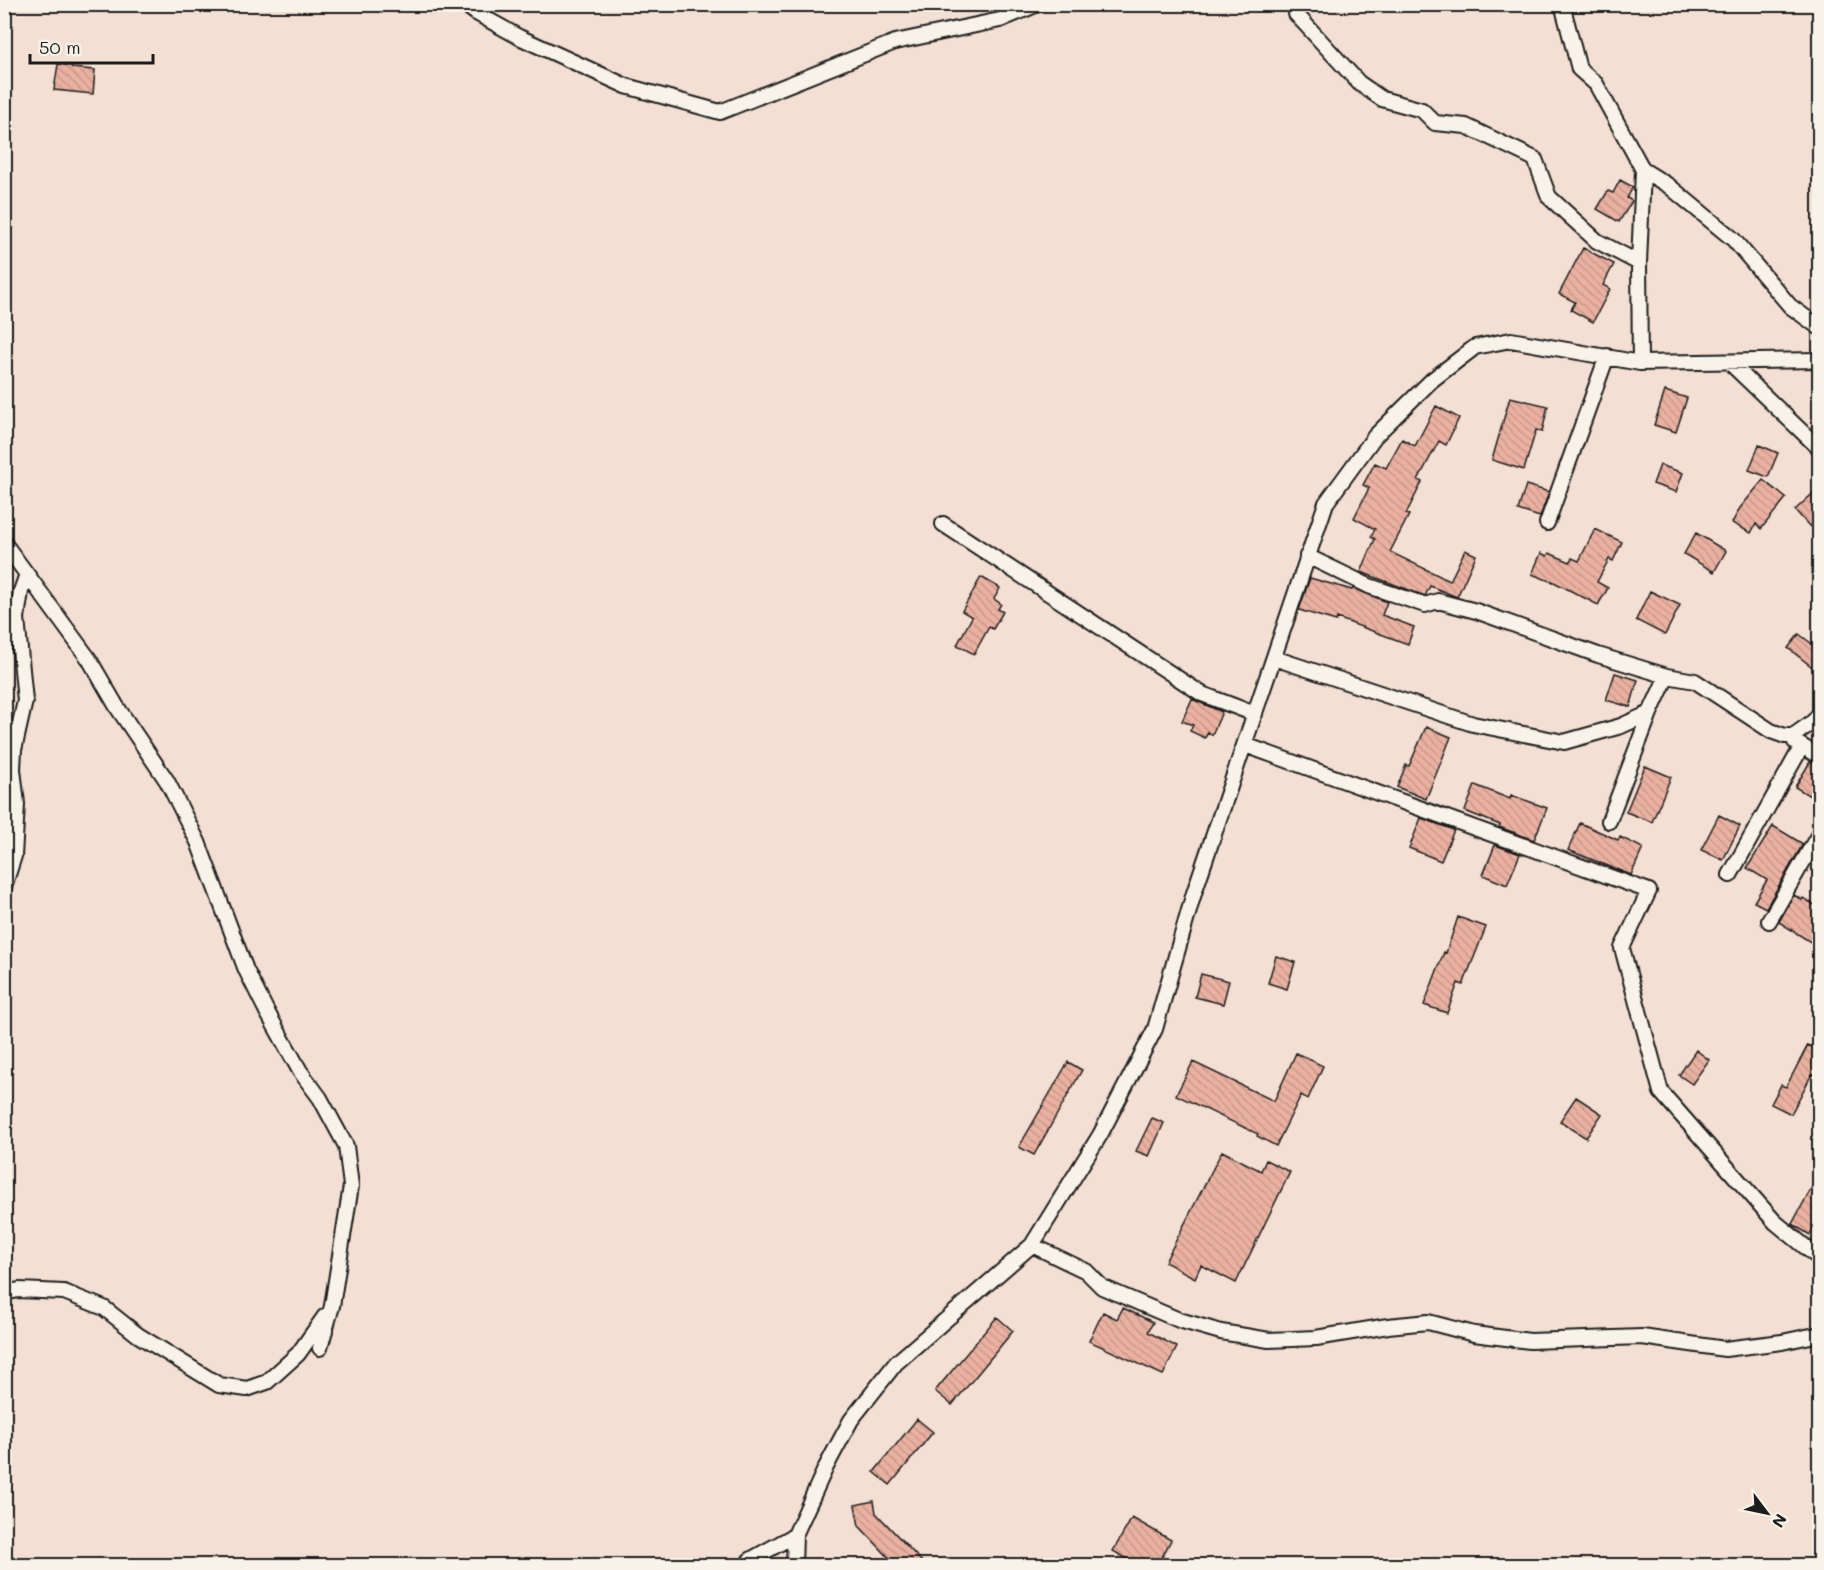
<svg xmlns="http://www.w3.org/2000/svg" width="1824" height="1570" font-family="Mali,sans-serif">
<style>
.building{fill:url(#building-back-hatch);stroke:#1c1c1c;stroke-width:1.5}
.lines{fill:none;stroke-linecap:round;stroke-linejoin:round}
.street-casing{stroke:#1c1c1c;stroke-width:18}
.street{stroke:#f7f3e8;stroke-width:14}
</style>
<defs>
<pattern id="building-back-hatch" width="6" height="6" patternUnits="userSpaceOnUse" patternTransform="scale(1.5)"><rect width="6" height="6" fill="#eab1a1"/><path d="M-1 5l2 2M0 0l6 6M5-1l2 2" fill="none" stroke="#c8988a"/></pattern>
</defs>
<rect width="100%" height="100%" fill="#f3dfd3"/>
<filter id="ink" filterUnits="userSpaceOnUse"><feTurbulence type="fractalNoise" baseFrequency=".0167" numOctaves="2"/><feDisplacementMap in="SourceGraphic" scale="12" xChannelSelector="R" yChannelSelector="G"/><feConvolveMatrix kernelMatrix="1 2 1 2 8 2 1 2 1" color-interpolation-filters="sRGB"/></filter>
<g filter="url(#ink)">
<path class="building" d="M58,64L72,66V68L95,70L93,94L54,90Z
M1620,180L1633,187L1627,198L1632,201L1619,222L1597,209L1608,191L1613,193Z
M1583,248L1614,264L1603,285L1610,289L1593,322L1571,310L1575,302L1559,294Z
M1665,391L1687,398L1676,432L1654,425Z
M1510,397L1548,406L1542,432L1536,430L1524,470L1492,460Z
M1436,406L1459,418L1446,445L1439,441L1418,480L1422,482L1406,514L1409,515L1390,552L1450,581L1465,550L1476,555L1457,597L1430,586L1425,596L1361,572L1375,539L1371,537L1375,529L1354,518L1369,488L1363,485L1375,463L1386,468L1402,439L1415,446Z
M1759,445L1778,453L1768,477L1749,470Z
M1660,465L1683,473L1676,492L1653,484Z
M1763,480L1786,498L1761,529L1756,524L1751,533L1732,523L1740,508Z
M1526,485L1549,492L1540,517L1518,510Z
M1820,487V518L1810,527L1795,510Z
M1595,529L1622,542L1613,561L1609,559L1597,582L1608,588L1598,605L1552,581V582L1532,574L1541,553L1547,556L1549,553L1570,562L1572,558L1579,561Z
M1696,533L1726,551L1714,572L1684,554Z
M981,577L1000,588L994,599L1001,604L998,609L1003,612L993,629L989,627L974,654L957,645L972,617L962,611Z
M1310,578L1352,590L1353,588L1387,602L1382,615L1414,627L1408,644L1337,618L1336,621L1299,610Z
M1650,591L1680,605L1665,635L1636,620Z
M1799,634L1820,650V673L1788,648Z
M1615,673L1638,680L1630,707L1606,700Z
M1192,699L1222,712L1212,735L1208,732L1205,738L1190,731L1193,725L1182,721Z
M1426,727L1451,737L1426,799L1397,787L1406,765L1409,766Z
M1810,762L1820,766V802L1795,787Z
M1645,766L1671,777L1652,822L1626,812Z
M1475,785L1510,799L1511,795L1547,808L1534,840L1499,827L1500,825L1465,811Z
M1719,815L1740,826L1723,860L1701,850Z
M1421,818L1454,830L1441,861L1409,848Z
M1580,823L1618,840L1620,837L1643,848L1631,875L1568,850Z
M1773,826L1803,844L1766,908L1754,902L1767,880L1747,868Z
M1495,845L1520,854L1507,885L1483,875Z
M1794,895L1802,900L1803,898L1820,908V931L1812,943L1779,922Z
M1458,917L1486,927L1463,985L1458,983L1447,1013L1424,1005L1444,952L1446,953Z
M1276,956L1295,962L1287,989L1268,983Z
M1201,974L1229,981L1223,1004L1195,997Z
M1808,1045L1820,1051V1078L1812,1074L1791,1114L1771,1104L1781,1085L1786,1087Z
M1696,1050L1709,1060L1692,1084L1679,1075Z
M1296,1053L1323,1066L1308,1099L1301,1095L1276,1146L1257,1136L1258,1134L1176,1095L1193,1062L1274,1101Z
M1068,1062L1082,1070L1034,1155L1019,1147Z
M1576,1097L1602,1114L1586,1138L1560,1121Z
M1152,1118L1164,1123L1149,1156L1136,1151Z
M1222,1151L1261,1171L1266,1160L1290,1172L1236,1283L1201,1265L1195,1278L1165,1262Z
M1820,1172V1217L1810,1235L1792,1224Z
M1123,1308L1153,1322L1148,1332L1177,1347L1163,1375L1089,1341L1103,1312L1117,1319Z
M997,1317L1013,1331L952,1405L935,1391Z
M917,1419L933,1432L890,1485L874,1472Z
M874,1501L876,1513L926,1566H897L859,1526L855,1505Z
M1132,1518L1171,1540L1157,1566H1140L1113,1551Z"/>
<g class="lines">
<defs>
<path id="street" d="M464,4L476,13L519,37L626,86L720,112L895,42L1000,20L1038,4
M1562,4L1579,69L1596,84L1643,170L1639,263L1640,363
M1296,14L1359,83L1382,99L1422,110L1435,123L1466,126L1535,159L1549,197L1597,241L1639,263
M1643,170L1669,186L1733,239L1790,306L1820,328
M1729,362L1820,449
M1547,523L1607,356
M943,524L1202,694L1255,714
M4,543L89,659L117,707L167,781L198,842L246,970L266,1010L300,1071L320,1098L346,1146L351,1186L332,1306L320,1348
M1307,556L1369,586L1425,605L1438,601L1476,611L1598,655L1667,676
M1274,658L1473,724L1564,742L1621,726L1650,713L1667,676L1695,681L1771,731L1785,736H1793L1814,721L1820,713
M1795,742L1820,757
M1245,745L1649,891L1622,948L1661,1092L1775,1222L1820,1259
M1609,821L1650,713
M1730,875L1802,746
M4,887L14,856L17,804L13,769L14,750L25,701L17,618L21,591L27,574
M1769,921L1820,832
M1032,1245L1086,1271L1102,1287L1179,1320L1221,1332L1269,1340L1316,1338L1388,1326L1428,1322L1474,1334L1530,1341L1642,1337L1725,1349L1782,1342L1820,1334
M4,1293L19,1290L64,1292L104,1308L138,1335L219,1385L247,1389L267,1382L298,1354L325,1316
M750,1560L795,1535
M794,1566L795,1535L826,1467L851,1420L896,1363L1032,1245L1100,1135L1155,1029L1194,893L1326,503L1375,436L1432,380L1475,347L1511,340L1640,363L1820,360"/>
</defs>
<use href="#street" class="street-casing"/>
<use href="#street" class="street"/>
</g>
</g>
<rect width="1824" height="1570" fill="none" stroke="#f7f3e8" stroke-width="24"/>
<rect x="12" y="12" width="1800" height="1546" fill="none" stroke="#1c1c1c" stroke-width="2" filter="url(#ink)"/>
<g transform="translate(1767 1513) rotate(122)" stroke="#f7f3e8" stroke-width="4.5" paint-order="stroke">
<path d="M0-4.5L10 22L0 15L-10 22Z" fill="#1c1c1c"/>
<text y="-9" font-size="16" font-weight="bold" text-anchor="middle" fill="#1c1c1c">N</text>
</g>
<path d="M30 54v9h123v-9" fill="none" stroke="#1c1c1c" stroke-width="3"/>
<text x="39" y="54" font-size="18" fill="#1c1c1c" stroke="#f7f3e8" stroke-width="4.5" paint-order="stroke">50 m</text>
</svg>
